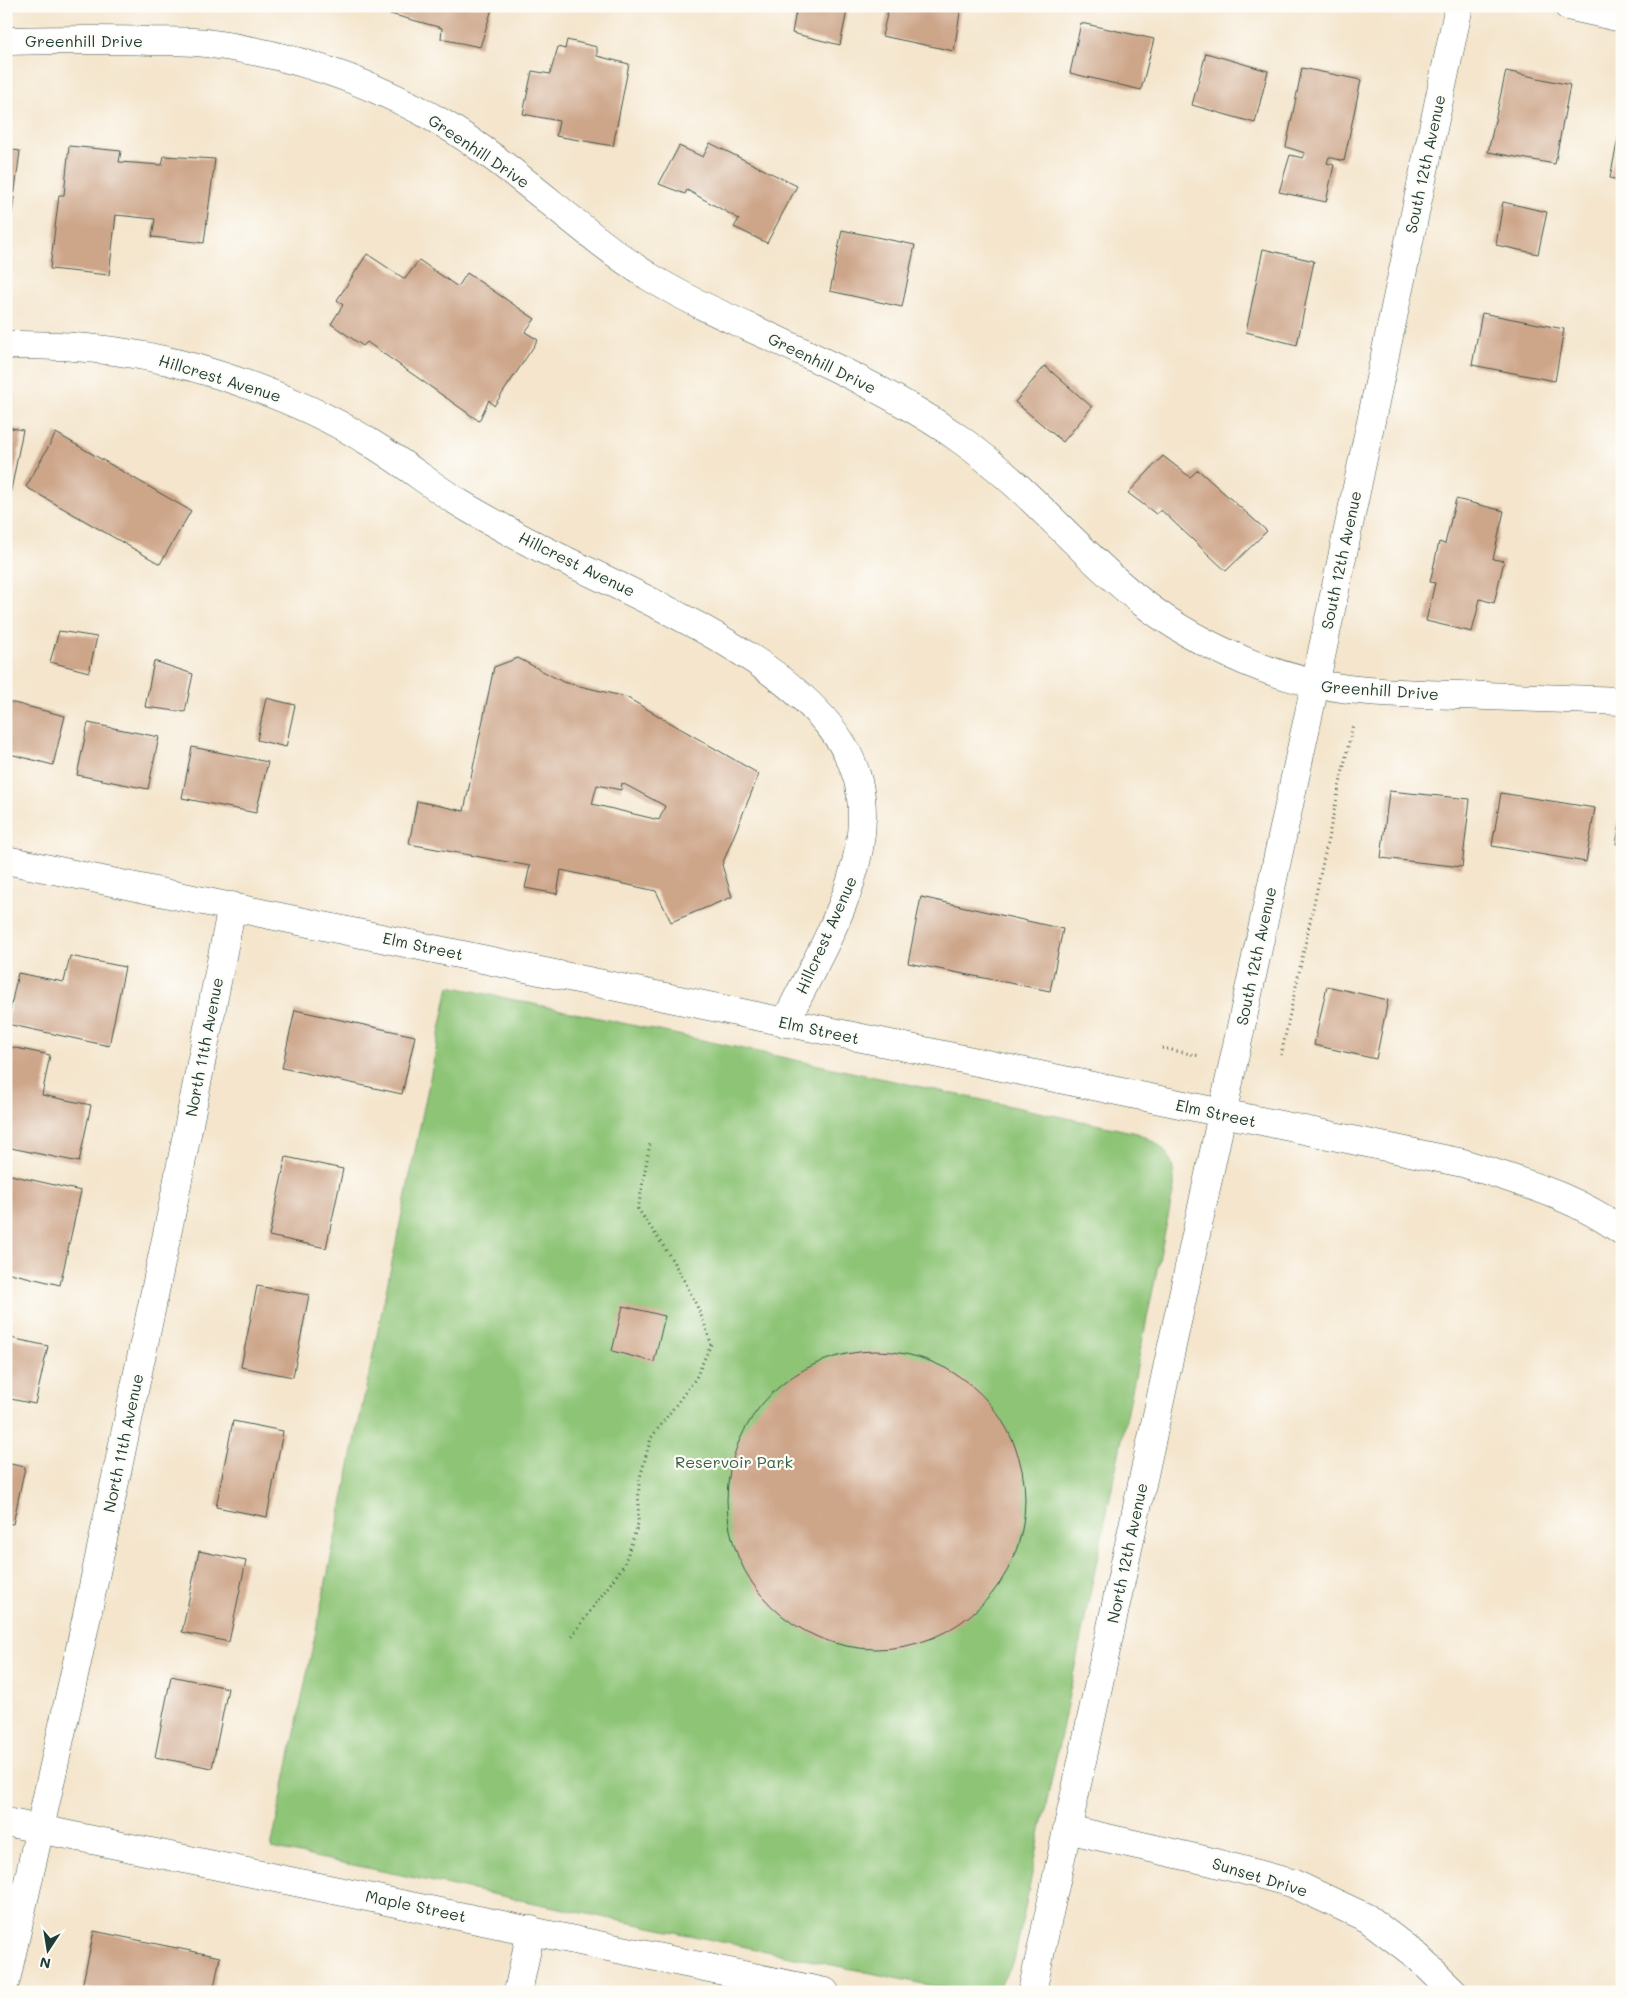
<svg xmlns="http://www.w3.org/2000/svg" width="1628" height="1998" font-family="Mali,sans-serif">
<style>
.green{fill:#8dc476;stroke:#568055}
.building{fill:#cda589;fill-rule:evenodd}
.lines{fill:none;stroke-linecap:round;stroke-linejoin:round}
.minor-casing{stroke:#3f564b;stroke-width:29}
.path{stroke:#3f564b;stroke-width:3;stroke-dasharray:1 4;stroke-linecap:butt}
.minor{stroke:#fff;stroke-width:28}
.labels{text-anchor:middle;stroke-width:4.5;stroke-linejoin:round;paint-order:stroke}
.street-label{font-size:16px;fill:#1f3d34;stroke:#fdfcf7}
.park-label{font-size:16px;fill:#3a5f44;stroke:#fdfcf7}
</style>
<rect width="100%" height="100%" fill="#fdfcf7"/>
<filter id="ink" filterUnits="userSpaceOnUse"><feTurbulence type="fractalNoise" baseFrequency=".02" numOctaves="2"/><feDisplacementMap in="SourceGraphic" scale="10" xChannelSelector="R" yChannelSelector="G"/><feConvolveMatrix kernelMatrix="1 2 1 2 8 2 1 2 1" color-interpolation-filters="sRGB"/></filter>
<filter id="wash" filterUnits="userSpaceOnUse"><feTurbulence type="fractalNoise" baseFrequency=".0096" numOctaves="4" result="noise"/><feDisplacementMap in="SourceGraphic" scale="20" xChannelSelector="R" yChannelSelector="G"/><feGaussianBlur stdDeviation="1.12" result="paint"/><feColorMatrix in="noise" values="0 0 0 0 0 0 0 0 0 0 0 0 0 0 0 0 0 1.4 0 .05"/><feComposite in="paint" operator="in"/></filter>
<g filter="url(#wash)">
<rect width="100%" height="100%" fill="#f4e5cc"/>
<path class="green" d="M449,986L1137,1133C1165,1145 1175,1157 1174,1188L1014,1961L1000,1985L992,1992H962L271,1848Z"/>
<g id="blocks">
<path class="building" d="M380,6H493L480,47L441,39L442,28L379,11Z
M797,6H848L840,45L792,33Z
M889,6H961L954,51L882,36Z
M1081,23L1154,39L1141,90L1070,73Z
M567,40L597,47V56L629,64L613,146L556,136L559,121L523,114L532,71L550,74L558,47L565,49Z
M1206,53L1268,71L1255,123L1192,105Z
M1302,68L1361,80L1344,161L1329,157L1327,163L1334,165L1326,202L1279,192L1290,155L1303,158L1305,153L1286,147Z
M1506,71L1570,85L1555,164L1488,152Z
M1621,123H1622V181L1610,178Z
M710,143L797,186L767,243L734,227L739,219L687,190L685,194L659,184L679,146L703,157Z
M69,146L121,151L119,162L162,165L164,156L215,159L204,243L152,237L155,219L116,215L109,275L50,269L59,195H64Z
M6,149L20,151L12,214H6Z
M1503,202L1547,212L1538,254L1496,245Z
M842,230L915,245L902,307L830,291Z
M1263,249L1314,261L1297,345L1246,332Z
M367,254L405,279L419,260L458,287L467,273L535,319L525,332L538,340L494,406L489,400L479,421L367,342L363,346L331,324L343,305L337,300Z
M1482,313L1564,329L1555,381L1472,365Z
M1045,366L1092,407L1063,442L1015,402Z
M6,427L23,430L9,500L6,499Z
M56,433L191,511L160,564L26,487Z
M1163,456L1190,477L1198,470L1267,531L1226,571L1161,510L1156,514L1128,493Z
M1456,499L1504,511L1493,559L1504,561L1494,603L1480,599L1472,632L1426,621L1435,583L1430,582L1439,542L1445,544Z
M59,631L97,637L89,672L50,662Z
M518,658L563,682L626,697L759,774L722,865L732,897L671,922L656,891L561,870L557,894L525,888L530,866L409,844L417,801L464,811L494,667ZM622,783L665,806L659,820L592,804L597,785L621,790Z
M154,661L193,674L185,712L145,707Z
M266,698L295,705L286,747L257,740Z
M6,701L65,716L53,765L6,753Z
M88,723L159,737L148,789L77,775Z
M192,747L268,762L256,813L182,798Z
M1389,791L1470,799L1462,867L1381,858Z
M1501,793L1595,808L1586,862L1492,846Z
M1621,818H1622V845L1616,844Z
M921,897L1063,929L1050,991L908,963Z
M70,956L125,967L109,1046L7,1024L18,973L64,982Z
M1327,986L1388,1000L1376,1059L1314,1045Z
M295,1010L415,1036L402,1094L282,1068Z
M6,1046L50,1055L42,1095L91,1105L79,1162L6,1147Z
M286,1157L343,1169L326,1248L269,1236Z
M6,1174L81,1191L60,1285L6,1272Z
M257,1286L309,1295L293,1377L241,1367Z
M623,1306L665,1316L654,1362L612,1351Z
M6,1337L48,1346L35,1404L6,1398Z
M727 1500a149 149 0 1 1 298 0a149 149 0 1 1-298 0Z
M233,1421L283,1431L267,1517L216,1507Z
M6,1463L25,1467L13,1524L6,1523Z
M199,1551L246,1561L229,1642L182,1632Z
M171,1676L228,1688L212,1768L155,1757Z
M94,1931L220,1957L213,1992H105L82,1987Z"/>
</g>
</g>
<g filter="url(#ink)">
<use href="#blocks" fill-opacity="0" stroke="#3f564b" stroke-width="1"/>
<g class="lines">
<defs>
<path id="minor" d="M1568,6L1622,18
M6,41C55,40 103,39 151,41C169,41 188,41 206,43C290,54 371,81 444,124C517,168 577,230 648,276C700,308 756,329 811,356C862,380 915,407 961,440C1028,487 1079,553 1143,603C1174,627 1209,646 1245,661C1319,693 1381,693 1459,695C1513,697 1567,699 1622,701
M6,345C83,344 148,352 222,376C271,392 320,412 364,439C395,457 423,479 453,499C472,511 492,522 512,533C609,588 824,661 857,777C880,860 820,950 785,1023
M6,860L1463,1163C1520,1182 1573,1195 1622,1231
M6,1822L825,1992
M1067,1829L1208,1861L1292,1883L1367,1918L1418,1957L1454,1992
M6,1980L78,1658L171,1215L232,906
M518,1992L531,1930
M1032,1992L1315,685L1459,6"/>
</defs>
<use href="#minor" class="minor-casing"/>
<path class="path" d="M1162,1048L1200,1056
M1281,1055L1353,724
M572,1636L624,1565L638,1524L639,1481L651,1438L696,1378L711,1344C696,1293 668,1252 638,1209L650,1143"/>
<use href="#minor" class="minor"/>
</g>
</g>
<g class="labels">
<g class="street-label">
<text x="84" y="47">Greenhill Drive</text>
<text transform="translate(479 151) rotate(34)" y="6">Greenhill Drive</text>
<text transform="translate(1425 164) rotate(-78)" y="6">South 12th Avenue</text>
<text transform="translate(822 363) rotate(26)" y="6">Greenhill Drive</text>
<text transform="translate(220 378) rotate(17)" y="6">Hillcrest Avenue</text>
<text transform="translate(1341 560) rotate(-78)" y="6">South 12th Avenue</text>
<text transform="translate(577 564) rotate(26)" y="6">Hillcrest Avenue</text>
<text transform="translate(1380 690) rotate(4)" y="6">Greenhill Drive</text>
<text transform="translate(826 935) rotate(-66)" y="6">Hillcrest Avenue</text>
<text transform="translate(423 946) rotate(12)" y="6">Elm Street</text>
<text transform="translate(1256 956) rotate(-78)" y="6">South 12th Avenue</text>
<text transform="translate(819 1030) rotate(12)" y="6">Elm Street</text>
<text transform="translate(204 1047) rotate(-79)" y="6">North 11th Avenue</text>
<text transform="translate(1216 1113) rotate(12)" y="6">Elm Street</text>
<text transform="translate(123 1443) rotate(-78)" y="6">North 11th Avenue</text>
<text transform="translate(1127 1553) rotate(-78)" y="6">North 12th Avenue</text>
<text transform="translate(1260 1877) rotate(17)" y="6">Sunset Drive</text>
<text transform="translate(416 1906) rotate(12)" y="6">Maple Street</text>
</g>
<g class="park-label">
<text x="734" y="1468">Reservoir Park</text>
</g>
</g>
<rect width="1628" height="1998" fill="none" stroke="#fdfcf7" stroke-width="25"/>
<g transform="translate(48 1950) rotate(192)" stroke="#fdfcf7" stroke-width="4" paint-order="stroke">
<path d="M0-4L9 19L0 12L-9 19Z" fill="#1f3d34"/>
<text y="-8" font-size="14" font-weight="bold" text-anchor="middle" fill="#1f3d34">N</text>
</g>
</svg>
